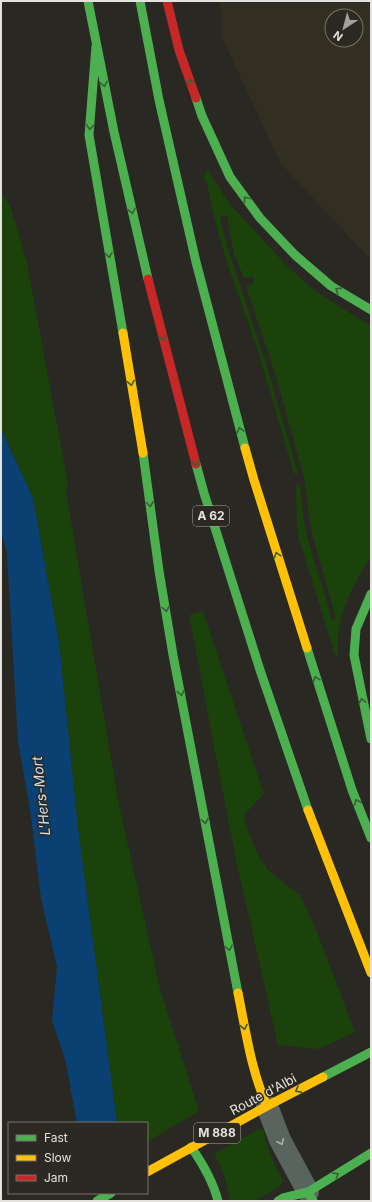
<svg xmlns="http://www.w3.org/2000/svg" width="372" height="1202" font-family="Inter,sans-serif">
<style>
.built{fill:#322e21;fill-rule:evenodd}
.green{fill:#1b420b}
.water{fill:#0a4172}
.pier{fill:#292823}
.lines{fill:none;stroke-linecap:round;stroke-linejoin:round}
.street{stroke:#59645e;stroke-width:22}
.fast{stroke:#4caf50;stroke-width:9}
.slow{stroke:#ffc107;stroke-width:9}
.jam{stroke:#c62828;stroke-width:9}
.oneway{stroke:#385f34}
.oneway2{stroke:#acb0aa}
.labels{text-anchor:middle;stroke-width:3;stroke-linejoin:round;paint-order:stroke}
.shield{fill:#2b2921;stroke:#acaaa5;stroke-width:1}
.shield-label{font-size:12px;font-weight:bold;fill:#e3e2dd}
.street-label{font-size:13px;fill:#e3e2dd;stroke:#2b2921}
.water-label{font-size:14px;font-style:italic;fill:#d1e0f1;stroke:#2b2921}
</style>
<rect width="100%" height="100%" fill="#292823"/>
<path class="built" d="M220,1H371V260L281,164L222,38ZM332,16H356V40H332Z"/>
<path class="green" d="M206,172H209L229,203L285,264L309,286L340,307L371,326V557C351,587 335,618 338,655H335L299,539L297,525L296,486L300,484L304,522L307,536L332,620L336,618L311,530L304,477L274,370L246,286L254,283L253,277L244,278L234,254L227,216L221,215L220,218L228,249L266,363L298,473L294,474L257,348L225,257L212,209L207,183L205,182L204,176Z
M1,192L11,208L27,263L68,484L66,491L119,805L160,989L199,1111L147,1142V1123H117L78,828L59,642L33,498L1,429Z
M203,611L264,794L244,815L248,831L259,857L269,871L301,896L317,932L355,1032L319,1049L278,1045L235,856L189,615Z
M259,1129H263L270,1154L283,1181L279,1187L254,1201H230C226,1182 224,1170 214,1154Z"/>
<path class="water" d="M1,429L33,498L59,642L78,828L117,1123H77L65,1059L52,1020L57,967L41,898L30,809L18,742L7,553L1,532Z"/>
<path class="pier" d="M81,1193H127L128,1201H81Z"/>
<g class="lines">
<path class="street" d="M267,1106L280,1140L308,1192"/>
<path class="fast" d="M88,1L114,132L148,279
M140,1L159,100L196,262L245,448
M96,46L89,135L123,333
M196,98L202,116L230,177L260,218L295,255L331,286L371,310
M143,453L159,571L173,655L238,993
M196,464L204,493L260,670L308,810
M371,594L356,629L354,655L371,739
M307,648L352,790L371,838
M323,1077L371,1052
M191,1147C203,1164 213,1181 218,1201
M308,1192L313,1201
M97,1201L111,1193
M278,1201L283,1198L308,1192L371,1153"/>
<path class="slow" d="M123,333L143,453
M245,448L254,480L307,648
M308,810L371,973
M238,993C246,1032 251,1070 267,1106
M147,1172L267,1106L323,1077"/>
<path class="jam" d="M167,1L179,50L196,98
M148,279L196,464"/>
</g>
<defs><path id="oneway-chevron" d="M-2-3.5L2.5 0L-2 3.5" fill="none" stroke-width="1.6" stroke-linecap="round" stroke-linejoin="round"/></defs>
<g class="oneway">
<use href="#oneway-chevron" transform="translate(190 82) rotate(-110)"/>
<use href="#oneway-chevron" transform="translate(104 84) rotate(79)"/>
<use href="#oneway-chevron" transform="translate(90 127) rotate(95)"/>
<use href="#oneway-chevron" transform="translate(246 199) rotate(-126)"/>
<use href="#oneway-chevron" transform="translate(132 211) rotate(77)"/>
<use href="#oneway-chevron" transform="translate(109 255) rotate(80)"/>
<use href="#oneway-chevron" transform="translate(338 290) rotate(-148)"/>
<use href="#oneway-chevron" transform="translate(163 338) rotate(75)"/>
<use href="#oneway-chevron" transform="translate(131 383) rotate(80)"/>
<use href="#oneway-chevron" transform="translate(240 430) rotate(-105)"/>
<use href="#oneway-chevron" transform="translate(196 463) rotate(75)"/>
<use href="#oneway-chevron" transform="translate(150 504) rotate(83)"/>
<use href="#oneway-chevron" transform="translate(277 555) rotate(-107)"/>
<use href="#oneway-chevron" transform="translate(166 609) rotate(80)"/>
<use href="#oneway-chevron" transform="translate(316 679) rotate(-108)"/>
<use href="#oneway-chevron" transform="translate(181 693) rotate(79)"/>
<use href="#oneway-chevron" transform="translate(362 701) rotate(-102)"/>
<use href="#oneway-chevron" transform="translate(357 802) rotate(-112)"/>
<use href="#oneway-chevron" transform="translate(205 821) rotate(79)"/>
<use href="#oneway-chevron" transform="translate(229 948) rotate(79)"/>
<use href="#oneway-chevron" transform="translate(244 1027) rotate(79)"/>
<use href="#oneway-chevron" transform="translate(298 1090) rotate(152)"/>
<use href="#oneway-chevron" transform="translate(336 1175) rotate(-32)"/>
</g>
<use class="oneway2" href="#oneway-chevron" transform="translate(281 1142) rotate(65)"/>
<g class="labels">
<g class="shield">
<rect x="193" y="506" width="36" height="20" rx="3"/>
<rect x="194" y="1123" width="46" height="20" rx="3"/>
</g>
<g class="shield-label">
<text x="211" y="520">A 62</text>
<text x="217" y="1137">M 888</text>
</g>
<g class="street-label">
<text transform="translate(263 1094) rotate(-28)" y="5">Route d'Albi</text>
</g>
<g class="water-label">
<text transform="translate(41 796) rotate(-96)" y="5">L'Hers-Mort</text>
</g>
</g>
<rect width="372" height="1202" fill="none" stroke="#e3e2dd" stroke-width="4"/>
<rect x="8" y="1122" width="140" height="72" fill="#2b2921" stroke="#75736c"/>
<rect x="16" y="1135" width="20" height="6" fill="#4caf50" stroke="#75736c"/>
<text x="44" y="1142" font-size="12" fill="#e3e2dd">Fast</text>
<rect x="16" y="1155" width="20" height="6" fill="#ffc107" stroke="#75736c"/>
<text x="44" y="1162" font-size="12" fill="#e3e2dd">Slow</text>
<rect x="16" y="1175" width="20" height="6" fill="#c62828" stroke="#75736c"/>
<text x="44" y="1182" font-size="12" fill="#e3e2dd">Jam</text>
<g transform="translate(344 28) rotate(216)"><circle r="19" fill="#2b2921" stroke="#75736c"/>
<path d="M0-3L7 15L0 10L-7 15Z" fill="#a2a19c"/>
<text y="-6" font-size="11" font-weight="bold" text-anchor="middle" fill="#e3e2dd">N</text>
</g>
</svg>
